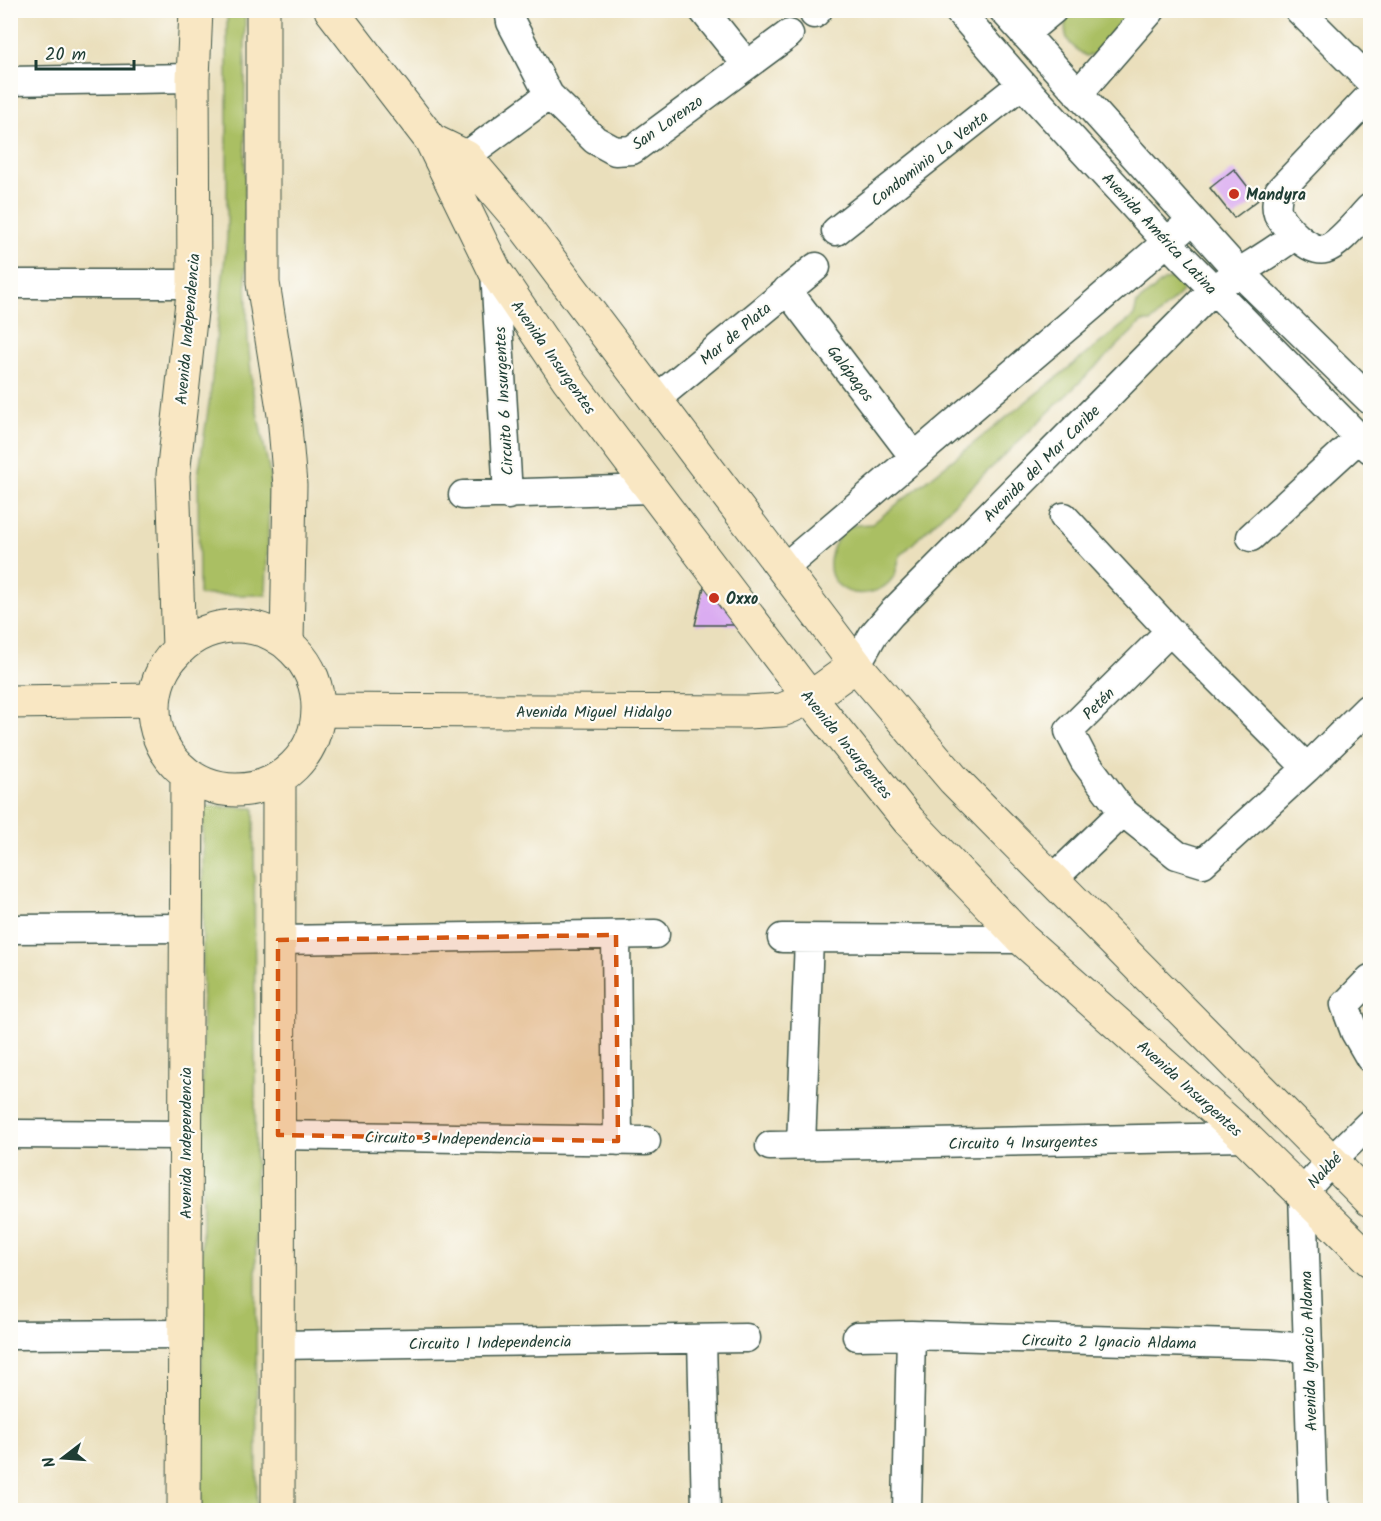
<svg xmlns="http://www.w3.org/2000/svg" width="1381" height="1521" font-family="Kalam,sans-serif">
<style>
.green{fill:#aabf63;stroke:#647e4c;stroke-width:1.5}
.building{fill:#daacf1}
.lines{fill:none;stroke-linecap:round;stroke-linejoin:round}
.street-casing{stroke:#3d5548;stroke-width:31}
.secondary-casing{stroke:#3d5548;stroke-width:35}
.street{stroke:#fff;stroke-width:28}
.secondary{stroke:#f9e7c3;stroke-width:33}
.marked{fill:#d45610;fill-opacity:0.2;stroke:#d45610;stroke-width:4.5;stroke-dasharray:12 8;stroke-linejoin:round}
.poi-dot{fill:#c8321e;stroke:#fdfcf7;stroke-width:2}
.labels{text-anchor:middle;stroke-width:4.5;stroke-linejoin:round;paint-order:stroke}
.street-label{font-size:16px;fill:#1f3d34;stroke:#fdfcf7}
.poi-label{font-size:16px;font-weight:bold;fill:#1f3d34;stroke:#fdfcf7;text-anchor:start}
</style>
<rect width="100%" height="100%" fill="#fdfcf7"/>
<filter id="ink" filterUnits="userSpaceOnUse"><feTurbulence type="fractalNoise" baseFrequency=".0167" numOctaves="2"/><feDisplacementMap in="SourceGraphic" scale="12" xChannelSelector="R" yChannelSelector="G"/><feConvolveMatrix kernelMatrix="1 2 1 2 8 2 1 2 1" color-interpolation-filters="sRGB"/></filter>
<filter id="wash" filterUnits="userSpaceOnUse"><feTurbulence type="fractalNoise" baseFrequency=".008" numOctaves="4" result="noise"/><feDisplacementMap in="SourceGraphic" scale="24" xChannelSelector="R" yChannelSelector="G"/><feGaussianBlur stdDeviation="1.35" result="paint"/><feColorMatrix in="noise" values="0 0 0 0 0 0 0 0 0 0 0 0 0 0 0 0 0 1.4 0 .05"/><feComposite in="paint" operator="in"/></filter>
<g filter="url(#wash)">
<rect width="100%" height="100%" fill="#eadfbc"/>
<path class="green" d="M227,11H245V239L248,341L253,393L270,474L266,595H199L198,476L210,397L227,238Z
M1075,11H1132L1112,32V43L1102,53L1086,56C1067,44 1063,38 1066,16Z
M1175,278L1183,285L1181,293L1151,322H1142L900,556C898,562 897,569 895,574C885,594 854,600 838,585C822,570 832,538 849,527C855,524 866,525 872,524L1134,316L1137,303L1165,280Z
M203,806L254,808L257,1510H201Z"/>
<g id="blocks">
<path class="building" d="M1234,169L1258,200L1234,218L1210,188Z
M708,570L746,625H695Z"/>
</g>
</g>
<g filter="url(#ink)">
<use href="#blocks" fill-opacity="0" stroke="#3d5548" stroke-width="1.5"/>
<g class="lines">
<defs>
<path id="street" d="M509,10L511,22L549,95L595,140L615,151L632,150L789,34
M703,10L747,65
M958,10L1022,84L1167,242L1370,449
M1003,10L1238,271L1370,400
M1299,10L1370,81
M814,14L818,10
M1024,34L1053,10
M10,81L193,78
M1078,94L1151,10
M1370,96L1279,191C1277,199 1275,206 1278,214C1285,227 1309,253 1325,249C1339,245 1359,219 1370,208
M447,170L549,95
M836,231L1022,84
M495,271L508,495
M10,284H194
M787,290L914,457
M656,399L816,267
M463,495L651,489
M1064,517L1170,631L1307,768
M1251,537L1359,438
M784,568L1181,230
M1170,631L1069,731L1084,760L1123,812L1177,855L1203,863L1307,768L1367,709
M856,665L873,635L891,614L1213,290C1239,271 1268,256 1294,236
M1052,880L1123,812
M10,929L186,928
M616,935L618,1141
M782,938L1022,939
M278,940L655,934
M1370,979L1345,1005L1355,1032L1370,1058
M10,1134L185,1135
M278,1135L646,1141
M801,1145L809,939
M770,1146L1245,1137
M10,1335L184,1334
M857,1336L911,1335L1272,1345L1307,1348
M702,1339L706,1510
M278,1345L746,1338
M907,1510L911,1335
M1313,1510L1303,1192L1331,1161L1370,1123"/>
<path id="secondary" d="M263,10V283L284,415L290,485L287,642
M331,10L431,140L495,271L568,379L810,698L909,821L1022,939L1245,1137L1370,1260
M431,140L466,157L518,218L856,665L954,780L1370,1200
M154 708a82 82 0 1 1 164 0a82 82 0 1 1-164 0Z
M179,648L173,475L194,284L193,78L196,10
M10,702L154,700
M319,710L747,712L782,710L810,698L856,665
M184,1510L187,775
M278,1510L279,780"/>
</defs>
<use href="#street" class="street-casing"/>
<use href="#secondary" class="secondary-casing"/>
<use href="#street" class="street"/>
<use href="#secondary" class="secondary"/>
</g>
</g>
<path class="marked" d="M616,935L618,1141L278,1135V940Z"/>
<g class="poi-dot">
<circle cx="1234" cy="194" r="6"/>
<circle cx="714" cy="598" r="6"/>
</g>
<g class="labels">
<g class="street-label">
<text transform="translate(667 122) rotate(-35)" y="6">San Lorenzo</text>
<text transform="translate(929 158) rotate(-38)" y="6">Condominio La Venta</text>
<text transform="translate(1160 233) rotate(47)" y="6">Avenida América Latina</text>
<text transform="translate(187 329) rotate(-85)" y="6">Avenida Independencia</text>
<text transform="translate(735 333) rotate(-40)" y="6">Mar de Plata</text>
<text transform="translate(554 357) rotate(55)" y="6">Avenida Insurgentes</text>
<text transform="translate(851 373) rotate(53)" y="6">Galápagos</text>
<text transform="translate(503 401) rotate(-93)" y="6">Circuito 6 Insurgentes</text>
<text transform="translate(1041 463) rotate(-45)" y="6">Avenida del Mar Caribe</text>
<text transform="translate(1098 703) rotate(-45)" y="6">Petén</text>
<text x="594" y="717">Avenida Miguel Hidalgo</text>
<text transform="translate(847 744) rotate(51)" y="6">Avenida Insurgentes</text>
<text transform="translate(1190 1088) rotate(42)" y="6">Avenida Insurgentes</text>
<text transform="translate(448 1138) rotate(1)" y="6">Circuito 3 Independencia</text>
<text transform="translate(1023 1142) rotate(-1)" y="6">Circuito 4 Insurgentes</text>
<text transform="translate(185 1143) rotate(-90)" y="6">Avenida Independencia</text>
<text transform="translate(1324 1170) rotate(-47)" y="6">Nakbé</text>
<text transform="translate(1109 1341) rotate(1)" y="6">Circuito 2 Ignacio Aldama</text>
<text transform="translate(490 1342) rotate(-1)" y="6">Circuito 1 Independencia</text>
<text transform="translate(1308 1351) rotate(-92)" y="6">Avenida Ignacio Aldama</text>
</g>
<g class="poi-label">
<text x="1246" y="200">Mandyra</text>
<text x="726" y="604">Oxxo</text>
</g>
</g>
<rect width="1381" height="1521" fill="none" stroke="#fdfcf7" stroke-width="36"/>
<g transform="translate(63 1458) rotate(253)" stroke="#fdfcf7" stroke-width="4.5" paint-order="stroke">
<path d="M0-4.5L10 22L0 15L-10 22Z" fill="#1f3d34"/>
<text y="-9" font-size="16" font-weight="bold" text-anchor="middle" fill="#1f3d34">N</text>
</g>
<path d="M36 60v9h98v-9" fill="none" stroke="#1f3d34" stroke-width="3"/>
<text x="45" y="60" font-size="18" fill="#1f3d34" stroke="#fdfcf7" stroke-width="4.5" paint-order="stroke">20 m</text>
</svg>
